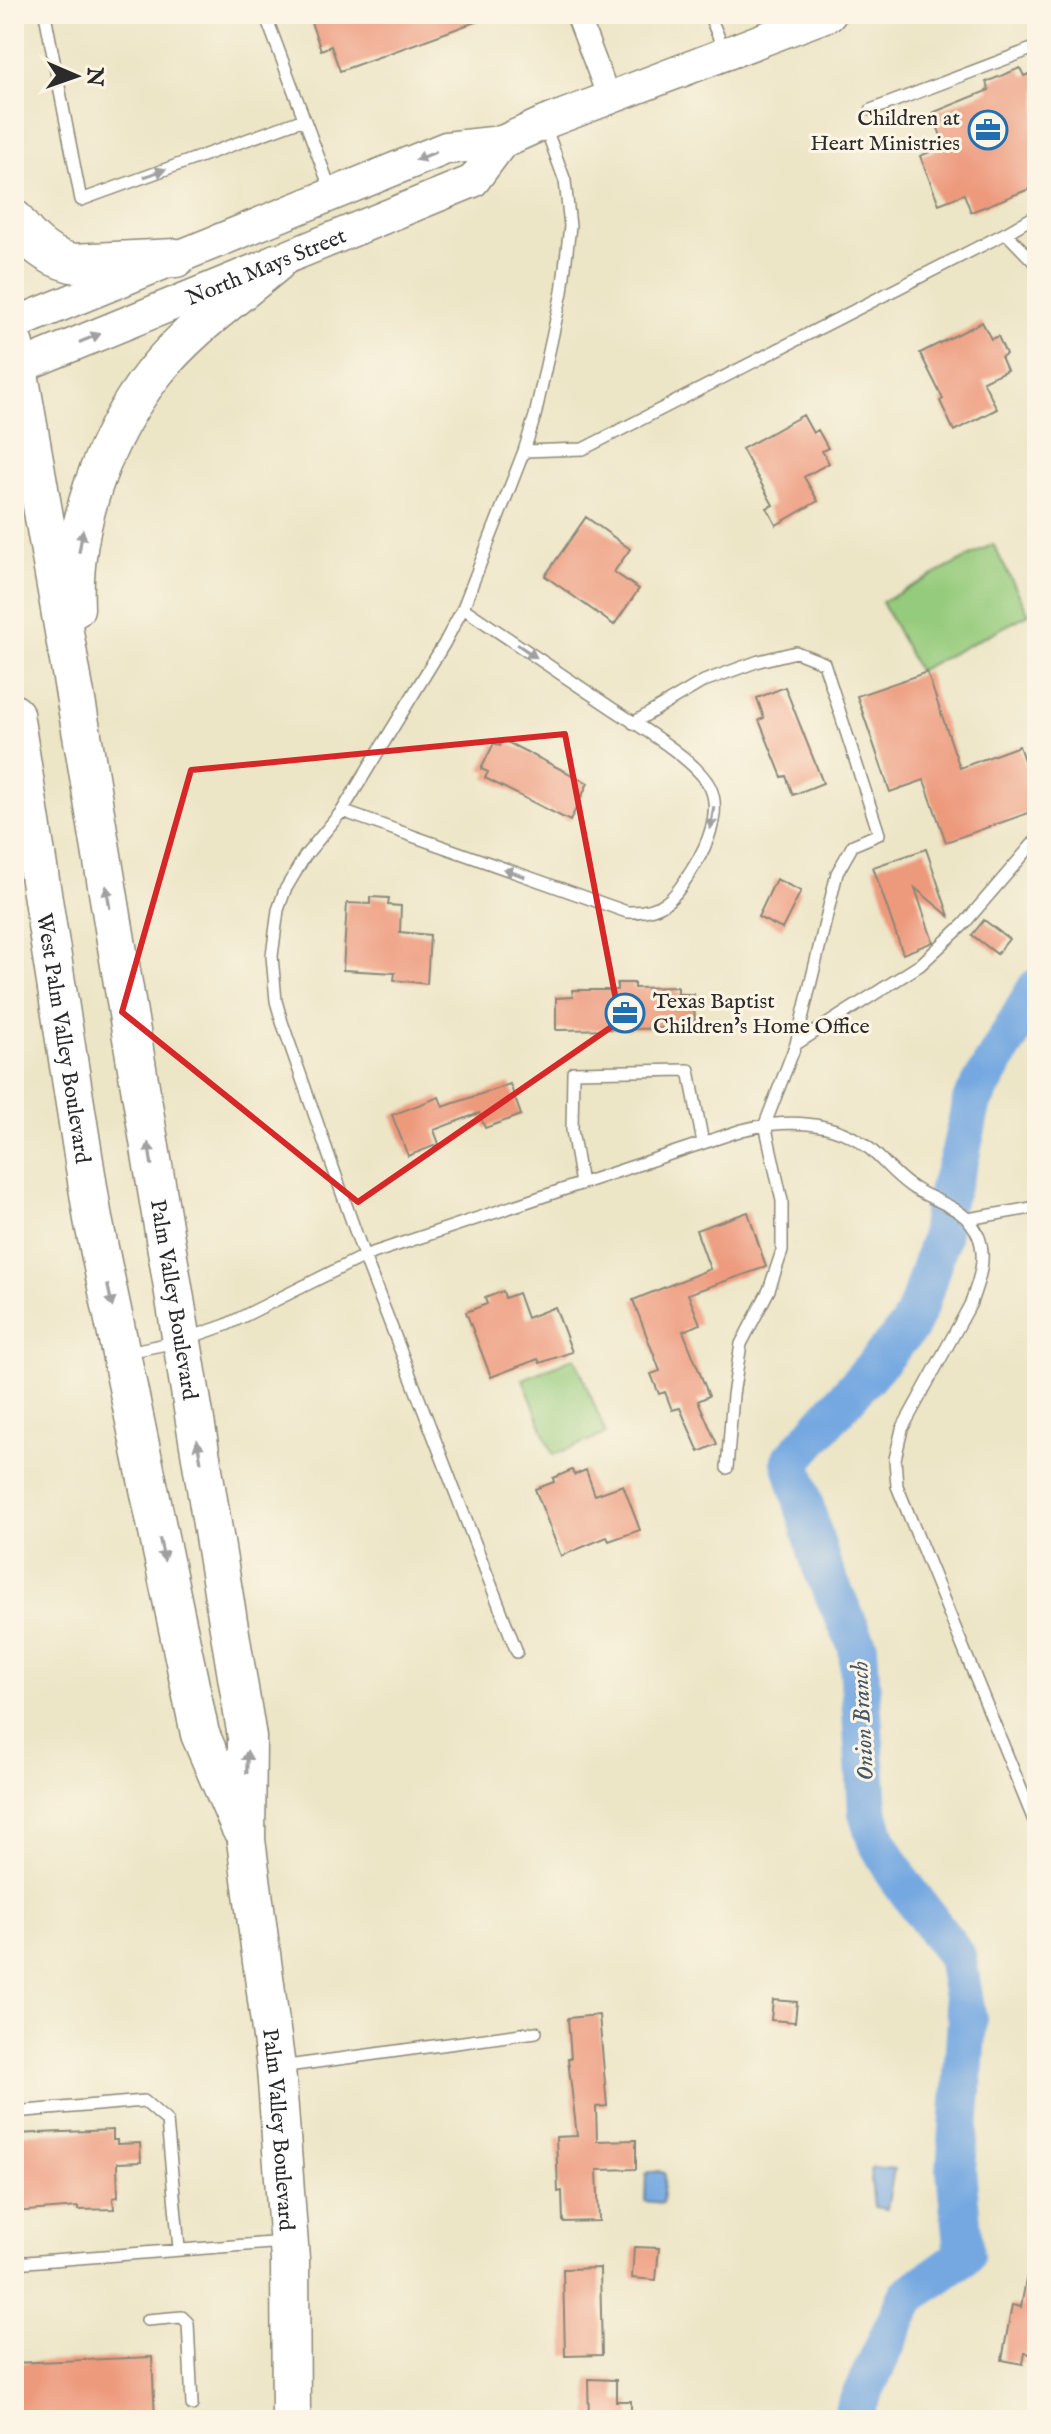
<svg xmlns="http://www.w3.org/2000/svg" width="1051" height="2434" font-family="'IM FELL English',serif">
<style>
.green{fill:#95cb7c;stroke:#607b54;stroke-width:2}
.water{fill:#75a8e1;stroke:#506a86;stroke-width:2}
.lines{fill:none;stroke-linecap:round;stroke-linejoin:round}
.river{stroke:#75a8e1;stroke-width:40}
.building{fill:#ed997c}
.service-casing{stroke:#8c8878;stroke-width:14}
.minor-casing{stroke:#8c8878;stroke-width:25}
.secondary-casing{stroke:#8c8878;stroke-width:35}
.trunk-casing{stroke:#8c8878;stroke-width:41}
.service{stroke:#fff;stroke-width:11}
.minor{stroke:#fff;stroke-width:22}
.secondary{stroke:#fff;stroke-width:32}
.trunk{stroke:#fff;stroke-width:38}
.oneway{fill:#a0a0a0}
.marked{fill:none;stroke:#d62828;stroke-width:6;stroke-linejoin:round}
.labels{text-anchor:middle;stroke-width:6;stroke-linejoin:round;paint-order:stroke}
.poi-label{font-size:22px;fill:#2b2b2b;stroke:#fcf5e5;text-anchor:end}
.street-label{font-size:22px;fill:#2b2b2b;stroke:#fcf5e5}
.water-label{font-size:24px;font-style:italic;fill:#45576b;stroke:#fcf5e5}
</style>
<rect width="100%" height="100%" fill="#fcf5e5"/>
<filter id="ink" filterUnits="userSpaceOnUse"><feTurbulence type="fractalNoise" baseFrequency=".0125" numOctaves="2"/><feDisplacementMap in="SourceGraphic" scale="16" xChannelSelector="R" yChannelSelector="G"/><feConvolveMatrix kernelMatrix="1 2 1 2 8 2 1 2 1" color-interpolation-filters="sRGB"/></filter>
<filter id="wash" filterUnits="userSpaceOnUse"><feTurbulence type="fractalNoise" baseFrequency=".006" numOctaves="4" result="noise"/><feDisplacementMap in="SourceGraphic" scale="32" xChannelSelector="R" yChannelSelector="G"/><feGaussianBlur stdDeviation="1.8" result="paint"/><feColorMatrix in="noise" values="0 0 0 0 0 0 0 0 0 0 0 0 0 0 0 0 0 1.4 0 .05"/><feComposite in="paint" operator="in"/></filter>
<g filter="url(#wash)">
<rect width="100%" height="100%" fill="#ece5c6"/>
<path class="green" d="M993,544L1029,614L918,671L882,602Z
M575,1357L606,1434L553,1455L523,1379Z"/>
<path class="water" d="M873,2167L894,2169L887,2209L874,2207L870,2169Z
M649,2172H663L665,2175L662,2203L645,2201L646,2174Z"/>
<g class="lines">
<path class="river" d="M850,2420L908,2296L964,2256L956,2170L967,2020L956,1956L901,1882L877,1841L868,1812L858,1647L822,1567L791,1461L908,1328L919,1305L940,1238L944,1203L959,1160L972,1101L1037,988"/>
</g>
<g id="blocks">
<path class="building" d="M308,14H491L492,16L340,71L331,46L321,50Z
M1020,68L1024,76L1037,71V186L971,212L964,194L939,204L920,156L945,146L932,113L989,90L986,82Z
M982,322L991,339L998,336L1006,354L1001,357L1007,370L983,381L997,409L954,431L940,401L943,399L920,353Z
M803,415L813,433L818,430L828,448L822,451L829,463L804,477L818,501L776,525L767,508L773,505L742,449Z
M586,517L630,549L614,572L639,589L614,625L545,576Z
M927,672L960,768L1019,746L1037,797V810L946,842L924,780L890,792L857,696Z
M785,687L823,783L793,795L786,776L782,777L759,720L764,718L757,698Z
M503,740L588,783L570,821L485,778L488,772L481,769L494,743L500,746Z
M926,849L949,916L915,888L933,942L903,954L873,867Z
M776,879L801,891L782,929L758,917Z
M370,897L389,898L388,905L401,906L400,932L430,935L427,984L394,980L395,973L343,970L347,903L370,904Z
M984,920L1009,939L997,954L972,935Z
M617,983H634V988L678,987V994H694L695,1028L556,1030V998L573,997L572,990H617Z
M510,1084L521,1115L485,1128L479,1113L434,1130L439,1144L408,1156L392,1115L439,1097L443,1107Z
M748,1212L766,1267L688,1294L700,1324L683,1331L709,1396L698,1401L717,1444L699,1452L680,1408L672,1410L665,1392L659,1394L651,1374L660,1371L633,1300L710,1269L696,1230Z
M503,1291L505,1298L518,1293L527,1318L555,1307L572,1352L540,1363L538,1359L491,1377L466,1312L487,1304L485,1298Z
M572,1470L574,1475L586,1470L595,1495L623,1485L640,1530L609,1541L607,1537L561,1556L535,1489L554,1482L553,1478Z
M773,2000L797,2002L795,2022L771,2020Z
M599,2015L607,2106L596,2107L597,2141L636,2140V2169L597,2170L599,2221L563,2222L562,2191L558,2192L556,2137L577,2136L568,2059H571L568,2018Z
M113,2130V2140H117V2144L140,2143L141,2162L117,2163L118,2197L113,2198L114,2209L78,2210V2207L14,2212V2134Z
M634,2247L659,2248L656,2280L632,2278Z
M600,2268L602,2355L565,2356L563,2269Z
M1028,2269L1037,2270V2355L1025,2353L1023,2364L1002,2360L1012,2305L1021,2307Z
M152,2357L155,2419L14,2420V2363Z
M588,2379L616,2380V2401H631V2420H589Z"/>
</g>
</g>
<g filter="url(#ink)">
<use href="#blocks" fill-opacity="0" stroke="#8c8878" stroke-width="2"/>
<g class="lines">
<defs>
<path id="service" d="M45,14L81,200L304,119
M265,14L332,193
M709,14L724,50
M871,110L1037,47
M1006,233L1037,265
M524,451L583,449L1006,233L1037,215
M633,723L704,681L759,661L796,652L824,663L879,834L853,845L837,873L796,1044L765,1124L782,1201V1251L769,1290L741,1344L733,1395L727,1468
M342,811L627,912C665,913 674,898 693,868C707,846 722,812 710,787C696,759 637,725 610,707C561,674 512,641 463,608
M796,1044L920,965L963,925L1037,839
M581,1184L572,1130L573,1072L689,1070L703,1143
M968,1219L1037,1207
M128,1352L180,1341L226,1325L364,1256L742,1130C784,1119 834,1119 870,1149C885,1162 898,1179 915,1189C938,1203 967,1208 978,1235C988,1258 978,1283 970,1305L902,1429L895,1459L897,1486L1037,1828
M517,1652L364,1256L282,1022L276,1001L272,956L278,910L285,890L305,856L342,811L444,644L463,608L524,451L535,416L562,292L570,226L565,181L545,126
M280,2067L536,2032
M14,2112L144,2101L167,2121L179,2248
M14,2263L284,2242
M147,2320L182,2317L188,2323L192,2405"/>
<path id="minor" d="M577,14L609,98"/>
<g id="secondary">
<path d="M14,324L446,148L502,142L544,123L830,14"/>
<path id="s1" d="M14,369L473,181L502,142"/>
</g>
<g id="trunk">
<path d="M14,219C30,241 45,256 72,263L176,258"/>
<path id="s2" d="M14,345L86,758L247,1737L246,1840L276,2068L290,2260L291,2420"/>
<path d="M75,608C71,526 103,438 153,374C187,331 234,298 276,263"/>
<path id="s3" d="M14,714L93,1219L200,1734L240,1827"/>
</g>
</defs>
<use href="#service" class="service-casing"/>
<use href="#minor" class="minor-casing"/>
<use href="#secondary" class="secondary-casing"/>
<use href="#trunk" class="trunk-casing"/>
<use href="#service" class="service"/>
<use href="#minor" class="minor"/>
<use href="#secondary" class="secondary"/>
<use href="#trunk" class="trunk"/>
</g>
<defs><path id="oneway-solid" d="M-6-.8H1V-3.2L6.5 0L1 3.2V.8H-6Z" transform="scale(2)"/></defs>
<g class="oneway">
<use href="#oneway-solid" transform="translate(426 156) rotate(158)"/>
<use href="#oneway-solid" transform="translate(155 173) rotate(-20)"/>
<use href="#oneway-solid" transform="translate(90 338) rotate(-22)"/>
<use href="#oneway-solid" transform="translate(81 541) rotate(-80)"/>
<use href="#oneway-solid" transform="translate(527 651) rotate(34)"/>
<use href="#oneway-solid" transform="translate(712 818) rotate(99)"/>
<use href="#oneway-solid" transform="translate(514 873) rotate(-160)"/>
<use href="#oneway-solid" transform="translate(108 897) rotate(-99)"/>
<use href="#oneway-solid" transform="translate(150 1154) rotate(-99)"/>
<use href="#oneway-solid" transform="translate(110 1296) rotate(78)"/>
<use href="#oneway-solid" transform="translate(199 1451) rotate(-100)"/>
<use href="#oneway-solid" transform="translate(162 1550) rotate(78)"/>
<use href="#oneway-solid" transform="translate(247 1762) rotate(-89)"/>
</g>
</g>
<path class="marked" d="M565,734L620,1021L358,1202L122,1012L191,770Z"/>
<defs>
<symbol id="office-ring" viewBox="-11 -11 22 22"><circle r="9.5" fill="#fcf5e5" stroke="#1f6fb2" stroke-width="1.5"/><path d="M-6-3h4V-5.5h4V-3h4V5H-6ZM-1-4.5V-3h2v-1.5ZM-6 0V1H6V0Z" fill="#1f6fb2"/></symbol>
</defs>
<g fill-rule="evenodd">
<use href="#office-ring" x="966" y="108" width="44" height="44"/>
<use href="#office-ring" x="603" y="991" width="44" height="44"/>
</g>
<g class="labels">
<g class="poi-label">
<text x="960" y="125">Children at<tspan x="960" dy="25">Heart Ministries</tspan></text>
<text x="653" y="1008" text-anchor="start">Texas Baptist<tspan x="653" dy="25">Children's Home Office</tspan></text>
</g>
<g class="street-label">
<text dy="8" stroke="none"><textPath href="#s1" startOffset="272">North Mays Street</textPath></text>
<text dy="8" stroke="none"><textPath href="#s3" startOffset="328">West Palm Valley Boulevard</textPath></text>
<text dy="8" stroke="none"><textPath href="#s2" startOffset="968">Palm Valley Boulevard</textPath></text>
<text dy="8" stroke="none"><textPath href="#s2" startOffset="1806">Palm Valley Boulevard</textPath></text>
</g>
<g class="water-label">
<text transform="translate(862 1721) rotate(-93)" y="8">Onion Branch</text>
</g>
</g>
<rect width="1051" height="2434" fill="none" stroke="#fcf5e5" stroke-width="48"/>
<g transform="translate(76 76) rotate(92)" stroke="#fcf5e5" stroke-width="6" paint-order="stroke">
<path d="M0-6L14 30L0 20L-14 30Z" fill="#2b2b2b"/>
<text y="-12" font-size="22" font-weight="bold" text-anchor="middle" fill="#2b2b2b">N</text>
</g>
</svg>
